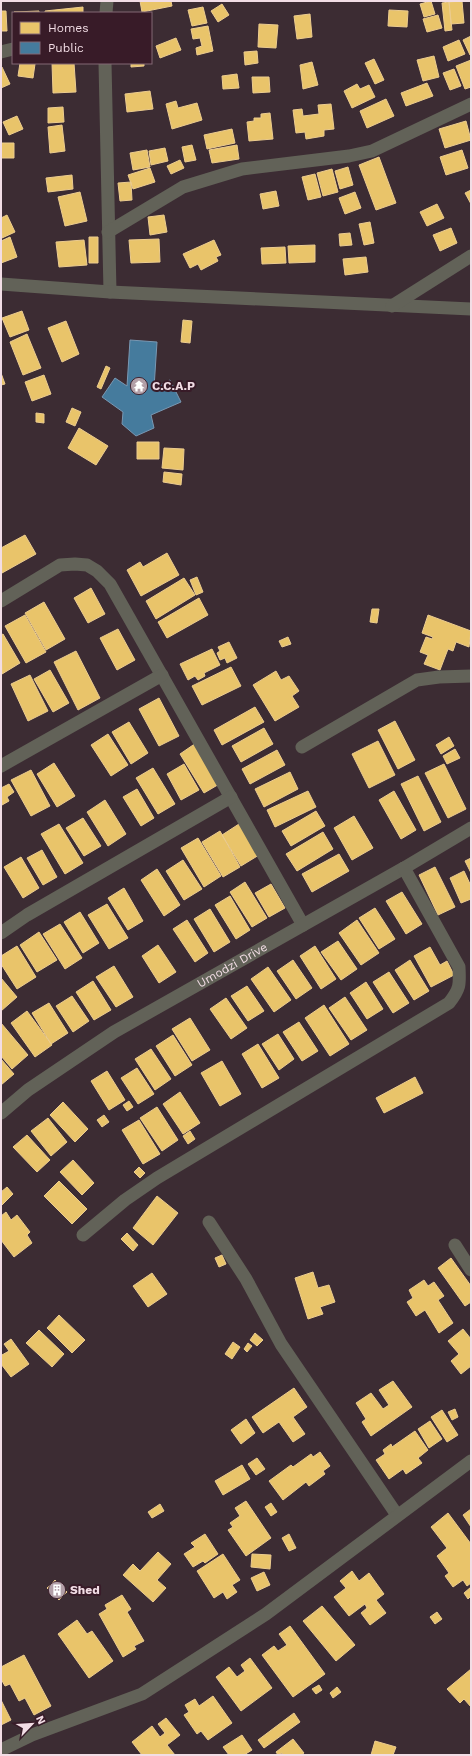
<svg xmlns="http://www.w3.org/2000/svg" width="472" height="1756" font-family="'Work Sans',sans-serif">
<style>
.homes{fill:#e9c46a;stroke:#eccc8f}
.public{fill:#457b9d;stroke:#7998b3}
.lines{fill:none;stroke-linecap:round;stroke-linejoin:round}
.minor{stroke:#626258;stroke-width:13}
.labels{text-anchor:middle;stroke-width:4;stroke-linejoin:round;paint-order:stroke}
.poi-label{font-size:12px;font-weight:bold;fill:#f2dde5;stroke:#381b28;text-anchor:start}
.street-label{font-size:12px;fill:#f2dde5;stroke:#381b28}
</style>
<rect width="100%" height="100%" fill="#3c2c33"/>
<path class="homes" d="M140,1H171L172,6L142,12Z
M431,1L435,14L424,17L420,4Z
M462,1L464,23L451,24L449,2Z
M449,2L452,30L445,31L442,3Z
M222,4L229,15L218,22L211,11Z
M83,7V13H45V11Z
M203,7L207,23L192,26L188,10Z
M389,10L408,11L407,27L388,26Z
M1,11H6L7,31H1Z
M39,11V13L14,12Z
M310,14L312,37L297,39L294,16Z
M438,15L442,28L427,32L423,19Z
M259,24L278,25L276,48L258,47Z
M208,26L213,51L197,55L196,48L202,46L200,38L193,39L191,29Z
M471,36V54L470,55L463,40Z
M176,38L181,50L160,58L156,46Z
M459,40L465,54L448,61L443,47Z
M257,51L258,63L245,65L244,52Z
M434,56L439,77L423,81L417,60Z
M374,59L384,80L375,84L365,63Z
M471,60V87L465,89L456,66Z
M312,62L318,85L303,89L300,65Z
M20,63L35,64L33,78L18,76Z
M52,63H74L76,92L53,93Z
M131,63H144V66L131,67Z
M2,67L10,84L1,88V68Z
M454,69L461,86L450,90L443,73Z
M237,74L239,88L223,89L222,76Z
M252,77H269L270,92L253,93Z
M427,83L433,96L406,106L401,93Z
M357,84L360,89L369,85L375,97L352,108L344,91Z
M150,91L153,109L127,112L125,94Z
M386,99L394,116L367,128L360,111Z
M176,101L178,108L197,103L202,120L172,129L166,104Z
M331,104L334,129L324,130V136L306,139L305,132L296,133L293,110L302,109L303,116L319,114L318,105Z
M63,107L64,122L48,123V108Z
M270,113L273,139L249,141L247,122L254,121V118H261V114Z
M17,116L23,129L9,135L3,122Z
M466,121L471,140L445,148L439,129Z
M62,125L65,151L50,153L48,127Z
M232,129L235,143L207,149L204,135Z
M1,143H14V158H1Z
M192,145L196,160L185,162L182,147Z
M237,145L239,159L212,163L209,150Z
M165,148L168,161L151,165L149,151Z
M147,150L150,167L133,170L130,153Z
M462,150L468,168L446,175L440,157Z
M379,157L396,203L376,210L359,165Z
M180,160L184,168L171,174L167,166Z
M348,167L353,185L340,189L335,171Z
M150,168L155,182L133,189L128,175Z
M332,169L338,192L323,196L317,173Z
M315,174L321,197L308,200L302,177Z
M72,175L73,189L48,192L46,178Z
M131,182L132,200L120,201L118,183Z
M471,190V204L465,193Z
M276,191L279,206L263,209L260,194Z
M80,192L87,221L65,226L58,197Z
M355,192L361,208L345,214L339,198Z
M437,204L444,218L427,226L420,212Z
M7,215L15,232L2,238L1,218Z
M164,215L167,232L150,235L148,217Z
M370,222L374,243L364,245L359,224Z
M451,228L457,243L440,251L433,235Z
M350,233L352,245L340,246L339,234Z
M10,237L17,257L1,263V241Z
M89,237H98V263H89Z
M159,239L160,262L131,263L129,240Z
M84,240L87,265L59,267L56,242Z
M214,240L221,255L216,257L218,261L201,270L198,264L190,268L183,254Z
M315,245V262L289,263L288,246Z
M285,247L286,263L262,264L261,248Z
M366,257L368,272L345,275L343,259Z
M22,311L29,330L10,337L2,318Z
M183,320L192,321L190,343L181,342Z
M66,321L79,354L62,362L48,328Z
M27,334L41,368L23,375L10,342Z
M106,366L110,368L101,389L97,387Z
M1,373L5,384L1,385Z
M44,375L51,394L32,401L25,382Z
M72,408L81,412L75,426L66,422Z
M36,413L44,414V423L36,422Z
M79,428L108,446L96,465L68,448Z
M137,442H159V459H137Z
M164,448L184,449L183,470L162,468Z
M164,472L182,474L181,485L163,482Z
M25,535L36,554L2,573L1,548Z
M167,553L179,575L141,596L127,570L140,562L143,567Z
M197,577L203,592L196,595L190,580Z
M184,578L195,595L156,619L146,601Z
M91,588L105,614L88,623L74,598Z
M199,598L208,615L167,638L158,622Z
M44,602L65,639L46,650L25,613Z
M372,609H379L377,623L370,622Z
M25,615L46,652L26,663L5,626Z
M428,615L471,631L469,647L456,642L453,651L448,649L440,670L424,664L428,655L420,652L426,637L432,639L433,637L422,633Z
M118,629L135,660L117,670L100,638Z
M3,634L20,663L2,674L1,635Z
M288,637L291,644L282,647L279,641Z
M229,642L237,658L227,663L225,658L220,660L217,653L220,651L218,647Z
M212,649L220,665L204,673L205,676L198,680L195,676L188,680L180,664Z
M76,651L100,698L78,710L54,662Z
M231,667L241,686L202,705L192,686Z
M50,670L69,703L53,712L34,679Z
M276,671L281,680L289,676L299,691L292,696L299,707L275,721L253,685Z
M30,675L48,711L28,721L11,684Z
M159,698L179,736L159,746L139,709Z
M255,707L264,722L222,745L214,730Z
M395,721L415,760L398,769L378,730Z
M129,722L148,753L131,764L112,732Z
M264,728L273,744L241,762L232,746Z
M108,734L128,765L111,776L91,745Z
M449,737L454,746L441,754L436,745Z
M378,741L395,775L369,788L352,754Z
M196,743L221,783L204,793L180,754Z
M455,749L460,758L447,764L443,756Z
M277,750L285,765L250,784L242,769Z
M54,763L75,796L57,807L37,774Z
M184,764L199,790L181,800L167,774Z
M444,764L466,809L448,818L425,773Z
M153,768L175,804L158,814L136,778Z
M31,770L50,806L31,816L11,780Z
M290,772L298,789L264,807L255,789Z
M418,776L441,822L424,831L401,784Z
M9,784L14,792L7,797L9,801L2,805L1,788Z
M137,789L154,818L141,826L123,797Z
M308,791L316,807L275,827L267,810Z
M394,791L416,830L401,839L379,800Z
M105,800L126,834L108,846L87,812Z
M316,811L325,826L291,846L282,831Z
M354,816L373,848L352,860L334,828Z
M83,818L101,846L84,856L66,828Z
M59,824L83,863L65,874L41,834Z
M239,824L259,855L241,866L222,835Z
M220,831L240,867L223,877L202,842Z
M323,832L333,849L297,871L286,854Z
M198,838L221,876L204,887L181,848Z
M42,850L57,877L43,885L27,858Z
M339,854L349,871L312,892L302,874Z
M21,857L39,888L23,898L4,867Z
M471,858V873L465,861Z
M183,860L202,889L184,900L166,871Z
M435,867L455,907L438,915L419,875Z
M157,869L180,905L164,916L141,880Z
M464,871L471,886V899L461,903L450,878Z
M245,882L267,918L252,927L230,892Z
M271,884L285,908L269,917L255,893Z
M124,888L143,921L128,930L108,898Z
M402,892L422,924L406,934L386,901Z
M230,896L250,930L236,939L215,905Z
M107,904L128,938L109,949L88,915Z
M375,908L395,939L379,949L359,918Z
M210,909L230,942L214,952L194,919Z
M80,912L99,943L83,953L64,922Z
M187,920L208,953L195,962L173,929Z
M357,920L379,953L361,965L339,933Z
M60,924L82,958L65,969L43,934Z
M39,932L57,960L37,972L20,945Z
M338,941L357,969L341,980L321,952Z
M158,945L176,972L159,983L142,956Z
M17,946L36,977L17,989L1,964V956Z
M315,946L336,979L321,989L300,956Z
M430,947L440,965L447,961L454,975L431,987L414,956Z
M293,960L312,988L296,999L277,971Z
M410,960L429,991L414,1000L395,970Z
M114,966L133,997L116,1007L96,977Z
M268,967L291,1000L274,1012L251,979Z
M389,972L409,1003L393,1013L373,982Z
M1,978L17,997L1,1011Z
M93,981L111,1010L94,1020L76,992Z
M366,982L383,1009L367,1019L350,993Z
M247,986L264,1011L248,1021L231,996Z
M72,996L89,1021L73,1032L56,1006Z
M345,997L367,1030L351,1040L329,1008Z
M226,998L247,1028L231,1039L210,1009Z
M49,1003L68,1033L51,1044L32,1013Z
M324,1005L349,1044L330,1056L305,1018Z
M27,1011L52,1045L35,1057L11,1023Z
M190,1018L210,1050L192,1061L172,1029Z
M299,1022L318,1051L302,1061L283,1032Z
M1,1023L28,1055L12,1069L1,1056Z
M278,1034L294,1059L279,1070L262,1044Z
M173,1035L192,1065L175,1076L156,1046Z
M258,1044L279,1078L262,1088L242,1054Z
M151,1049L171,1079L155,1090L135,1059Z
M1,1059L14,1074L1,1085Z
M222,1061L241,1094L220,1106L201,1073Z
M137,1068L154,1094L138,1104L121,1078Z
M107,1071L125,1100L109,1110L91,1081Z
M415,1077L423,1093L384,1113L376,1098Z
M180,1092L200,1123L183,1134L163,1104Z
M129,1101L133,1107L127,1111L123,1105Z
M63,1102L88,1129L75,1142L50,1115Z
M157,1107L178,1140L162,1151L140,1118Z
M104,1115L109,1122L102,1127L97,1120Z
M48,1118L67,1142L51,1156L31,1131Z
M139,1120L160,1154L143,1164L122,1130Z
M190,1131L195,1139L188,1144L183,1136Z
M27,1135L50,1160L37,1172L13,1147Z
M73,1160L94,1183L82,1195L60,1172Z
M139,1167L145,1173L140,1178L134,1172Z
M59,1181L87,1209L72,1224L44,1196Z
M7,1187L13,1194L1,1206V1192Z
M157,1196L178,1213L153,1245L133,1228Z
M6,1212L11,1220L17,1215L30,1232L27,1235L32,1243L14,1257L1,1240V1216Z
M127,1233L138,1245L133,1251L121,1239Z
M222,1255L226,1264L219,1267L215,1258Z
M451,1258L471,1286V1302L465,1306L438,1268Z
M313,1272L318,1288L329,1285L335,1302L320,1307L323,1314L308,1319L295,1278Z
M152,1273L167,1294L148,1307L133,1286Z
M424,1280L428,1286L434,1282L444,1296L438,1300L453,1323L439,1333L425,1310L416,1316L407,1302L413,1298L409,1290Z
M59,1315L85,1340L72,1353L47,1328Z
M463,1329L471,1339V1366L461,1374L451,1361L459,1354L448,1341Z
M39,1330L64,1354L52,1367L26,1343Z
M255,1333L263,1340L257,1346L250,1340Z
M11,1339L29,1364L11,1377L1,1364V1353L2,1355L9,1351L4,1344Z
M233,1342L240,1347L232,1359L225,1354Z
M248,1343L252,1346L247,1352L244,1349Z
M393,1381L412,1407L371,1436L362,1422L366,1419L356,1403L371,1393L383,1409L389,1405L379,1390Z
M294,1388L307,1407L293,1417L305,1434L293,1442L279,1422L263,1433L252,1417Z
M455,1409L458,1417L452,1420L448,1412Z
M442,1410L458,1435L447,1442L431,1417Z
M246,1419L255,1433L241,1444L231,1430Z
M430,1421L442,1439L429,1448L418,1429Z
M415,1431L428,1450L418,1458L422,1463L406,1474L403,1469L389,1479L376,1460L385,1454L383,1450L391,1444L392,1447Z
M320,1452L330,1466L323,1471L325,1474L309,1486L306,1482L283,1500L269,1481L291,1465L293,1467L311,1454L313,1457Z
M257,1458L265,1469L256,1475L248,1464Z
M242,1465L250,1479L223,1495L215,1481Z
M246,1501L271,1538L246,1556L228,1530L233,1527L230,1523L240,1516L235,1508Z
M271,1503L277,1512L271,1516L265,1507Z
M160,1504L164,1511L152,1518L148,1512Z
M471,1509V1527L463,1515Z
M448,1513L471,1544V1583L467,1586L463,1580L453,1587L445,1576L449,1573L437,1556L447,1548L431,1527Z
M205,1534L218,1554L205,1563L203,1561L193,1567L184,1554L195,1547L191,1543Z
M289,1534L296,1548L289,1551L282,1538Z
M158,1552L171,1564L157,1580L166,1588L153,1602L123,1575L133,1564L140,1571Z
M223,1554L240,1580L232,1585L237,1592L227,1599L223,1592L214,1598L197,1571Z
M252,1554L271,1555L270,1569L251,1567Z
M352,1571L359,1581L369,1573L384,1594L376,1600L386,1613L370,1625L361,1613L367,1608L365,1604L349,1616L334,1597L346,1588L340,1581Z
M264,1572L270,1585L257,1591L251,1578Z
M55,1580L67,1592L59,1600L47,1588Z
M471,1587V1596L468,1599L464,1593Z
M122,1595L131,1609L127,1612L144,1641L134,1646L136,1649L123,1657L99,1614L107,1609L105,1605Z
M322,1606L355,1645L336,1661L303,1621Z
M437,1612L442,1619L435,1624L430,1617Z
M77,1620L87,1634L92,1631L113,1661L89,1678L58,1634Z
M290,1626L325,1674L293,1697L262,1655L274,1646L278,1651L287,1645L279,1634Z
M24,1655L51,1706L34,1715L25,1698L19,1701L10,1684L5,1686L1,1679V1667Z
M250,1658L272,1688L241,1711L216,1677L229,1667L237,1677L245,1671L241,1665Z
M471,1669V1707L464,1699L460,1703L447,1689Z
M319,1685L322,1690L316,1694L312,1689Z
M337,1687L341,1692L333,1698L330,1693Z
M213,1696L232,1723L208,1740L201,1731L197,1734L184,1715L189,1712L185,1705L195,1699L199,1706Z
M1,1700L11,1720L1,1725Z
M294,1713L300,1722L264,1748L258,1740Z
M166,1718L180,1735L167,1745L175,1755H142L132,1742L152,1726L160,1737L165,1733L158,1724Z
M242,1735L252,1750L244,1755H229L223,1747Z
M293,1739L304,1753L301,1755H283L282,1753L278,1755L276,1752Z
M375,1741L396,1747L393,1755H371Z"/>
<path class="public" d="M130,340L157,342L154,388L170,380L181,402L151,415L154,428L136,436L122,424L123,412L102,397L115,378L127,386Z"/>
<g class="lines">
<g class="minor">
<path d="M106,13L107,1"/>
<path d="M1,52L13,49"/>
<path d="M105,63L110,292"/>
<path d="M108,232L183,187L242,169L349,156L372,151L471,104"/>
<path d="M1,284L110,292L471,309"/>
<path d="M392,306L471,256"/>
<path d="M1,601L60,565L75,564L87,565L97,571L110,584L303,925"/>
<path d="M302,747L417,680L439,677L471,676"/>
<path d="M1,766L162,675"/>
<path d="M1,933L27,915L231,797"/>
<path id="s1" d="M1,1113L28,1090L114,1032L404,868L471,828"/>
<path d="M209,1222L246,1279L281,1344L397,1515"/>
<path d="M83,1235L125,1200L157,1178L449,1003C460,989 460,985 459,967L404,868"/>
<path d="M455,1245L471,1270"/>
<path d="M1,1750L32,1735L142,1694L266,1614L471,1461"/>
</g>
</g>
<defs>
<symbol id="temple-disc" viewBox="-11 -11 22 22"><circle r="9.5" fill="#b29fa7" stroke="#381b28"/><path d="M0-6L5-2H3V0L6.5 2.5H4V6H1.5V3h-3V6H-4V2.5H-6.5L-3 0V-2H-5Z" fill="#fff"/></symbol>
<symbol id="building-disc" viewBox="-11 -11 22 22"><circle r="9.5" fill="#b29fa7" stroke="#381b28"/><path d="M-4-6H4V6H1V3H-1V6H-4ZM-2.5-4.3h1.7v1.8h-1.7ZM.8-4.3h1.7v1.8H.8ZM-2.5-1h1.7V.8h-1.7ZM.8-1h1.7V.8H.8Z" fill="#fff"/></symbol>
</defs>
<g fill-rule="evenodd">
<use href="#temple-disc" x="129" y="376" width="20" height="20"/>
<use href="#building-disc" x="47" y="1580" width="20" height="20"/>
</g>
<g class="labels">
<g class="poi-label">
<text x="152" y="390">C.C.A.P</text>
<text x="70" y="1594">Shed</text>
</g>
<g class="street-label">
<text dy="4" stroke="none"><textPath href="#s1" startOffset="275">Umodzi Drive</textPath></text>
</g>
</g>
<rect width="472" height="1756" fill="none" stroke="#f2dde5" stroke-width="4"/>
<rect x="12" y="12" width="140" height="52" fill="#381b28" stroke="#826974"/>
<rect x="20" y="22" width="20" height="12" fill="#e9c46a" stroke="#826974"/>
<text x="48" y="32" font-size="12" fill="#f2dde5">Homes</text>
<rect x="20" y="42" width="20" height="12" fill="#457b9d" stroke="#826974"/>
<text x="48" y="52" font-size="12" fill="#f2dde5">Public</text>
<g transform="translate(32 1724) rotate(65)" stroke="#381b28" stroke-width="3" paint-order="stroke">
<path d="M0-3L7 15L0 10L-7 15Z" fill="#f2dde5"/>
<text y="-6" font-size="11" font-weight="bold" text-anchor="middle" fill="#f2dde5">N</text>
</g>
</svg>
